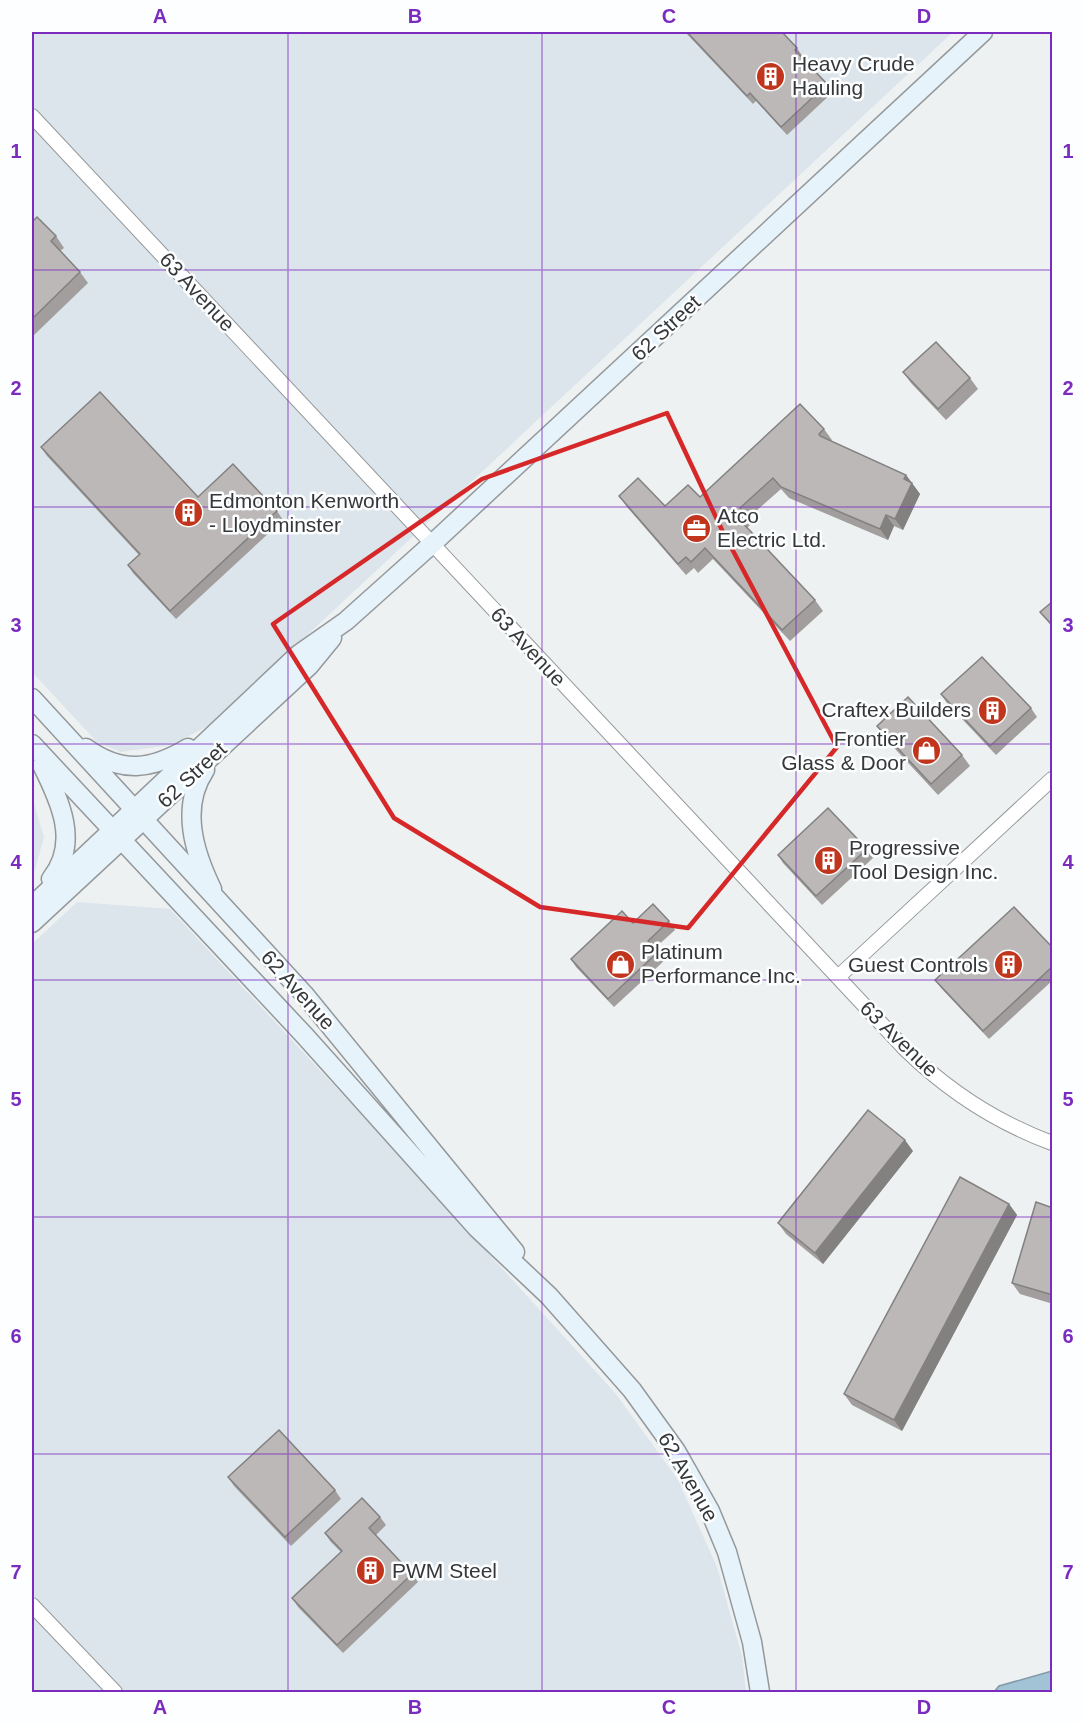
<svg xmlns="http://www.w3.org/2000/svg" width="1084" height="1724" font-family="Helvetica,sans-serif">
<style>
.built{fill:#dbe5eb}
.water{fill:#a2c3d6;stroke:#8299a7;stroke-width:1.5}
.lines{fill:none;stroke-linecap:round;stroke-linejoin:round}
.street-casing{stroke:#95989a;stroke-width:16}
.secondary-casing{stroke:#95989a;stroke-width:21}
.street{stroke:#fff;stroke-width:14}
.secondary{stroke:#e6f3fb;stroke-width:18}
.wall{fill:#a19e9d}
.shaded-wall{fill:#838180}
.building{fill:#bbb8b7;stroke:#838180;stroke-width:1.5}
.marked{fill:none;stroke:#d62828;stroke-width:4.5;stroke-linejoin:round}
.grid{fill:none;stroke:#7b2cbf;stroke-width:1.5;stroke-opacity:0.55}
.labels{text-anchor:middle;stroke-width:5;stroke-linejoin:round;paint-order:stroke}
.poi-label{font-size:21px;fill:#363738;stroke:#fcfeff;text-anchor:start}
.street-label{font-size:21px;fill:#363738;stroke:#fcfeff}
.neatline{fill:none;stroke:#7b2cbf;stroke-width:2}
.grid-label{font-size:20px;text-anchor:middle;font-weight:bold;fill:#7b2cbf}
</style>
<rect width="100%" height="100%" fill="#edf1f2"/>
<path class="built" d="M32,32H953L212,724L171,745L121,752L97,742L32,672Z
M32,797L44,837L32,880Z
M77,902L170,909L398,1154L616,1394L678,1480L717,1567L742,1656L746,1692H32V944Z"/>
<path class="water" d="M1052,1671V1692H994L999,1686Z"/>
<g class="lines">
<defs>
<path id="street" d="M32,116L905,1049C947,1090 998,1123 1052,1143
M838,977L1052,779
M32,1605L115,1692"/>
<path id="secondary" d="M32,698L304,994L515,1252
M32,744L305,1036L477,1228L549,1296L632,1390L676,1451L710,1511L727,1552L752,1642L760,1692
M86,748C122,774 151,770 188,748
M42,765C60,801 80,843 51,879
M205,770C180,807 194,852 212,889
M32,906L299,654L346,621L432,544L983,32
M32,923L309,666L332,638"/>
</defs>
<use href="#street" class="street-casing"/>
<use href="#secondary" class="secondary-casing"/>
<use href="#street" class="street"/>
<use href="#secondary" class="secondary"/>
</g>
<path class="wall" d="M685,32H782L797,48L803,57L802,58L827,84L832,93L787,135L756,101L753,104Z
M32,222L56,236L64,248L60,251L80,272L88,283L32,337Z
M903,372L970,378L978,389L946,420L911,383Z
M824,429L832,440L831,441L906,475L920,494L903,530L894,526L888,540L789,498L781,489L748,518L752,523L747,528L815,600L823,611L790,641L713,559L698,573L694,568L686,575L627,507L619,496L665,506L700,497Z
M41,447L198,497L277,511L283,520L176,619L133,573L128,565L139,555L47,456Z
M1053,601V628L1040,612Z
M941,694L1031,708L1037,717L996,755L947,703Z
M877,726L962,755L970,766L938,795L884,737Z
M867,849L873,858L822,905L783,863L778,855Z
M669,921L675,930L655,948L665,960L614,1007L576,967L571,959L633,923Z
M1053,948V980L989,1039L941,988L935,980Z
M913,1151L823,1264L786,1234L778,1223Z
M1009,1204L1017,1215L902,1431L852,1405L844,1394Z
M1053,1208V1304L1020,1294L1012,1283Z
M228,1477L335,1490L341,1499L291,1546L234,1486Z
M380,1517L386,1525L375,1536L412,1574L418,1582L343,1653L298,1607L292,1598L341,1552L330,1541L325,1533Z"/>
<path class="shaded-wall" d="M906,475L920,494L903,530L895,519Z
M886,515L894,526L888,540L880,529Z
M905,1140L913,1151L823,1264L815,1253Z
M1009,1204L1017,1215L902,1431L894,1420Z"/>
<path class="building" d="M687,32H782L797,48L795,50L827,84L781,127L750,93L747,96Z
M37,217L56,236L51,241L80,272L32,319V222Z
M936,342L970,378L938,409L903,372Z
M100,392L198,497L233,464L277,511L170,611L128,565L140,554L41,447Z
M800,404L824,429L819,434L820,436L906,475L904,479L912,483L895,519L886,515L880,529L781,487L773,478L740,508L744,512L738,518L815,600L782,630L705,548L691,562L686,557L678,564L619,496L638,478L665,506L688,485L700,497Z
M1053,601V626L1040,612Z
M982,657L1031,708L990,746L941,694Z
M908,697L962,755L931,784L877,726Z
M828,808L867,849L816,896L778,855Z
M653,904L669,921L648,941L659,951L608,999L571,959L622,911L633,923Z
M1014,907L1053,948V966L983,1031L935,980Z
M868,1110L905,1140L815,1253L778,1223Z
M960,1177L1009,1204L894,1420L844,1394Z
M1036,1202L1053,1208V1295L1012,1283Z
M279,1430L335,1490L285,1537L228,1477Z
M362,1498L380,1517L369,1528L412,1574L337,1645L292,1598L342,1551L325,1533Z"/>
<path class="marked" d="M667,413L722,530L837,747L688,928L540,907L394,818L273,624L482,479Z"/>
<path class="grid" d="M288,32V1692M542,32V1692M796,32V1692M32,270H1052M32,507H1052M32,744H1052M32,980H1052M32,1217H1052M32,1454H1052"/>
<defs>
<symbol id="building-disc" viewBox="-11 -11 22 22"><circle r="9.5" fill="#c0351c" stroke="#fcfeff"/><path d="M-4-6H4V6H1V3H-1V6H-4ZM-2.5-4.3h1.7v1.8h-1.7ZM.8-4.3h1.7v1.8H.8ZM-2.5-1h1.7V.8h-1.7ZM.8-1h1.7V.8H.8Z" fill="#fff"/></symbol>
<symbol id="office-disc" viewBox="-11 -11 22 22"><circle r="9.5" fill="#c0351c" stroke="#fcfeff"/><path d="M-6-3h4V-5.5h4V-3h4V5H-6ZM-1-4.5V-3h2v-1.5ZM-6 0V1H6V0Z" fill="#fff"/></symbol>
<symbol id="shop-disc" viewBox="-11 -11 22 22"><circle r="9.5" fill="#c0351c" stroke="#fcfeff"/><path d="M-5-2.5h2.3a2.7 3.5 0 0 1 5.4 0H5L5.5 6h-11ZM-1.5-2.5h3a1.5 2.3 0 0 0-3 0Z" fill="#fff"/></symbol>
</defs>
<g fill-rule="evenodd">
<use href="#building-disc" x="754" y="60" width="33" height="33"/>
<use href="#building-disc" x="172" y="496" width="33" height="33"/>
<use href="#office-disc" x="680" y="512" width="33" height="33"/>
<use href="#building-disc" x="976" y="694" width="33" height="33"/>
<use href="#shop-disc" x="910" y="734" width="33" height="33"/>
<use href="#building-disc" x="812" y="844" width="33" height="33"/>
<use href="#shop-disc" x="604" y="948" width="33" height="33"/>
<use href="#building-disc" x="992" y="948" width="33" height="33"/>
<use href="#building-disc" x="354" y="1554" width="33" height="33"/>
</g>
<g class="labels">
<g class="poi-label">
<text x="792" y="71">Heavy Crude<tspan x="792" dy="24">Hauling</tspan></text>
<text x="209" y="508">Edmonton Kenworth<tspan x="209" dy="24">- Lloydminster</tspan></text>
<text x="717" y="523">Atco<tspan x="717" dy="24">Electric Ltd.</tspan></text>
<text x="971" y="717" text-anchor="end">Craftex Builders</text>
<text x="906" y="746" text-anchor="end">Frontier<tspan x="906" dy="24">Glass &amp; Door</tspan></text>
<text x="849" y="855">Progressive<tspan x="849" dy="24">Tool Design Inc.</tspan></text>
<text x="641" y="959">Platinum<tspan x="641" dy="24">Performance Inc.</tspan></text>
<text x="988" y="972" text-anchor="end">Guest Controls</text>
<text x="392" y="1578">PWM Steel</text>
</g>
<g class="street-label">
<text transform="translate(197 292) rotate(47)" y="7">63 Avenue</text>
<text transform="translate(666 328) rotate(-43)" y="7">62 Street</text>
<text transform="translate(528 647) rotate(47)" y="7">63 Avenue</text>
<text transform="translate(192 775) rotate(-43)" y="7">62 Street</text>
<text transform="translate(298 990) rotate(48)" y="7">62 Avenue</text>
<text transform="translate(899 1039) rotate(44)" y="7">63 Avenue</text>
<text transform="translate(688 1477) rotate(60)" y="7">62 Avenue</text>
</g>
</g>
<rect width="1084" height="1724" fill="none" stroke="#fcfeff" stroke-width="66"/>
<rect x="33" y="33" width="1018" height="1658" class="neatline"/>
<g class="grid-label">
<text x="160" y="23">A</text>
<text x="415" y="23">B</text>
<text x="669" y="23">C</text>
<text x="924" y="23">D</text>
<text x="16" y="158">1</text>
<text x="1068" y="158">1</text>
<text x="16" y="395">2</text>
<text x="1068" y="395">2</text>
<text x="16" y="632">3</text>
<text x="1068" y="632">3</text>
<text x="16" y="869">4</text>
<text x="1068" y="869">4</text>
<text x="16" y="1106">5</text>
<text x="1068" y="1106">5</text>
<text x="16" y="1343">6</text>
<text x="1068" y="1343">6</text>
<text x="16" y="1579">7</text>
<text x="1068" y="1579">7</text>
<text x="160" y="1714">A</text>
<text x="415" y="1714">B</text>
<text x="669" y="1714">C</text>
<text x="924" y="1714">D</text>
</g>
</svg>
